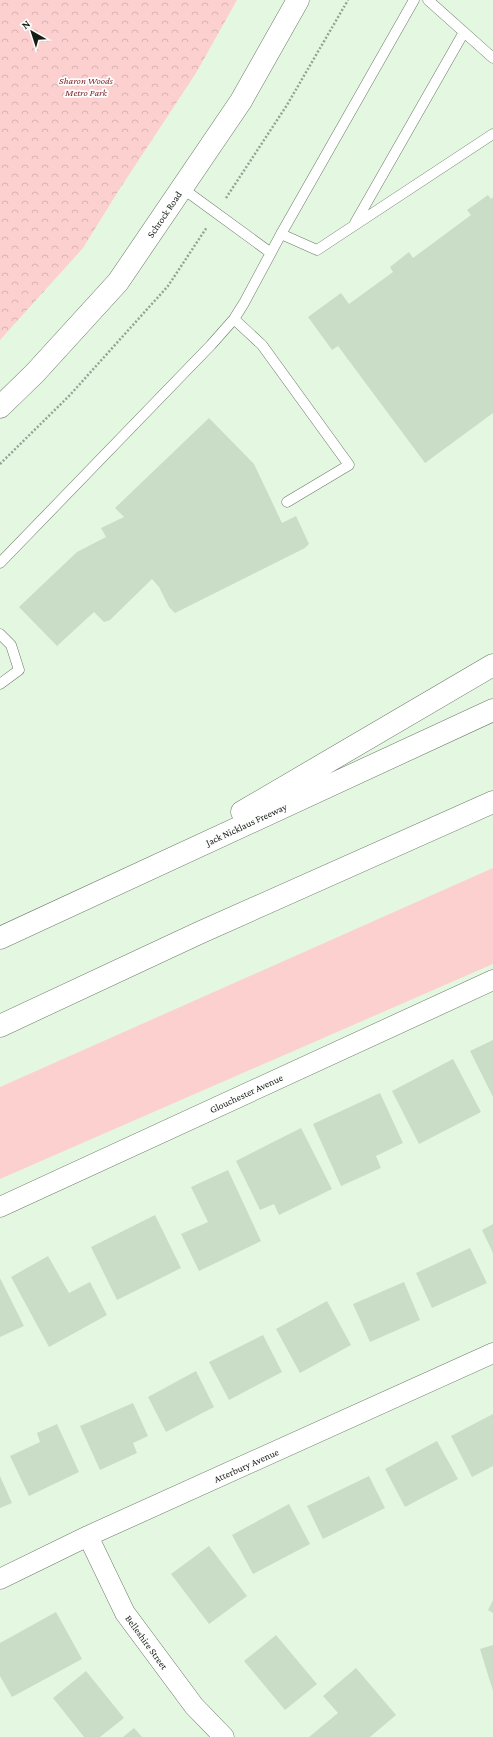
<svg xmlns="http://www.w3.org/2000/svg" width="493" height="1737" font-family="'Crimson Pro',serif">
<style>
.grass{fill:#fcd0cf}
.park{fill:url(#park-crowns)}
.building{fill:#caddc6}
.lines{fill:none;stroke-linecap:round;stroke-linejoin:round}
.service-casing{stroke:#6a7b67;stroke-width:11}
.minor-casing{stroke:#6a7b67;stroke-width:21}
.secondary-casing{stroke:#6a7b67;stroke-width:23}
.motorway-casing{stroke:#6a7b67;stroke-width:23}
.path{stroke:#94a392;stroke-width:2.5;stroke-dasharray:2 2;stroke-linecap:butt}
.service{stroke:#fff;stroke-width:10}
.minor{stroke:#fff;stroke-width:20}
.secondary{stroke:#fff;stroke-width:22}
.motorway{stroke:#fff;stroke-width:22}
.labels{text-anchor:middle;stroke-width:3.5;stroke-linejoin:round;paint-order:stroke}
.park-label{font-size:10px;font-style:italic;fill:#7c282d;stroke:#fefefe}
.street-label{font-size:10px;fill:#161d15;stroke:#fefefe}
</style>
<defs>
<pattern id="park-crowns" width="20" height="18" patternUnits="userSpaceOnUse"><rect width="20" height="18" fill="#fcd0cf"/><path d="M2 6a3 3 0 1 1 6 0M12 15a3 3 0 1 1 6 0" fill="none" stroke="#d7b2b1"/></pattern>
</defs>
<rect width="100%" height="100%" fill="#e4f8e1"/>
<path class="grass" d="M493,868V964L0,1179V1087Z"/>
<path class="park" d="M0,0H237L196,73L119,190L83,248L0,340Z"/>
<path class="building" d="M488,195L491,199L493,197V413L425,463L338,346L332,350L308,317L341,293L349,304L393,272L390,267L409,252L413,258L471,215L467,210Z
M209,418L254,464L282,523L296,516L309,544L305,548L175,613L169,607L159,587L152,579L110,620L104,622L94,612L57,646L19,607L77,552L106,537L101,528L124,517L115,508Z
M493,1040V1097L470,1051Z
M453,1059L481,1112L419,1144L392,1091Z
M380,1093L403,1143L376,1156L381,1168L341,1186L313,1124Z
M301,1128L332,1189L279,1215L274,1204L260,1210L236,1161Z
M228,1170L261,1241L199,1271L181,1234L208,1222L191,1187Z
M155,1215L181,1268L117,1300L91,1247Z
M493,1224V1253L482,1230Z
M470,1248L487,1283L432,1308L416,1273Z
M48,1256L69,1293L90,1282L107,1315L49,1347L11,1277Z
M0,1278L24,1326L0,1337Z
M404,1282L420,1320L370,1342L353,1304Z
M327,1301L351,1345L300,1373L276,1329Z
M263,1335L282,1372L229,1400L209,1362Z
M196,1371L214,1407L166,1432L148,1397Z
M133,1403L148,1436L133,1443L137,1453L100,1470L80,1426Z
M493,1414V1466L472,1477L451,1436Z
M57,1424L79,1472L29,1496L10,1456L40,1442L37,1433Z
M437,1441L458,1479L405,1507L385,1469Z
M0,1476L12,1503L0,1508Z
M369,1476L385,1508L323,1539L307,1506Z
M289,1504L310,1544L253,1574L232,1535Z
M209,1546L247,1596L209,1624L171,1574Z
M493,1600V1613L488,1610Z
M56,1612L82,1659L12,1697L0,1676V1643Z
M276,1635L317,1684L285,1710L244,1661Z
M493,1645V1691L480,1649Z
M356,1668L396,1715L370,1737H309L338,1713L323,1696Z
M86,1671L124,1718L100,1737H84L53,1698Z
M134,1728L142,1737H123Z"/>
<g class="lines">
<defs>
<path id="service" d="M428,0L493,58
M182,188L271,253
M355,223L464,32
M281,234L317,250L493,134
M234,319L262,345L349,465L287,502
M0,563L211,345L234,319L244,303L281,234L414,0
M0,634L11,645L19,670L0,684"/>
<path id="minor" d="M0,1207L493,980
M88,1536L125,1613L194,1706L224,1737
M0,1579L88,1536L493,1353"/>
<path id="secondary" d="M0,407L35,373L118,282L241,101L298,0"/>
<path id="motorway" d="M242,812L493,665
M0,938L493,710
M0,1026L199,933L493,802"/>
</defs>
<use href="#service" class="service-casing"/>
<use href="#minor" class="minor-casing"/>
<use href="#secondary" class="secondary-casing"/>
<use href="#motorway" class="motorway-casing"/>
<path class="path" d="M226,198L287,105L348,0
M0,464L70,395L168,286L207,227"/>
<use href="#service" class="service"/>
<use href="#minor" class="minor"/>
<use href="#secondary" class="secondary"/>
<use href="#motorway" class="motorway"/>
</g>
<g class="labels">
<g class="park-label">
<text x="86" y="84">Sharon Woods<tspan x="86" dy="12">Metro Park</tspan></text>
</g>
<g class="street-label">
<text transform="translate(164 214) rotate(-56)" y="4">Schrock Road</text>
<text transform="translate(246 824) rotate(-25)" y="4">Jack Nicklaus Freeway</text>
<text transform="translate(246 1093) rotate(-25)" y="4">Glouchester Avenue</text>
<text transform="translate(246 1465) rotate(-24)" y="4">Atterbury Avenue</text>
<text transform="translate(147 1642) rotate(54)" y="4">Belleshire Street</text>
</g>
</g>
<g transform="translate(32 32) rotate(321)" stroke="#fefefe" stroke-width="3" paint-order="stroke">
<path d="M0-3L7 15L0 10L-7 15Z" fill="#161d15"/>
<text y="-6" font-size="11" font-weight="bold" text-anchor="middle" fill="#161d15">N</text>
</g>
</svg>
